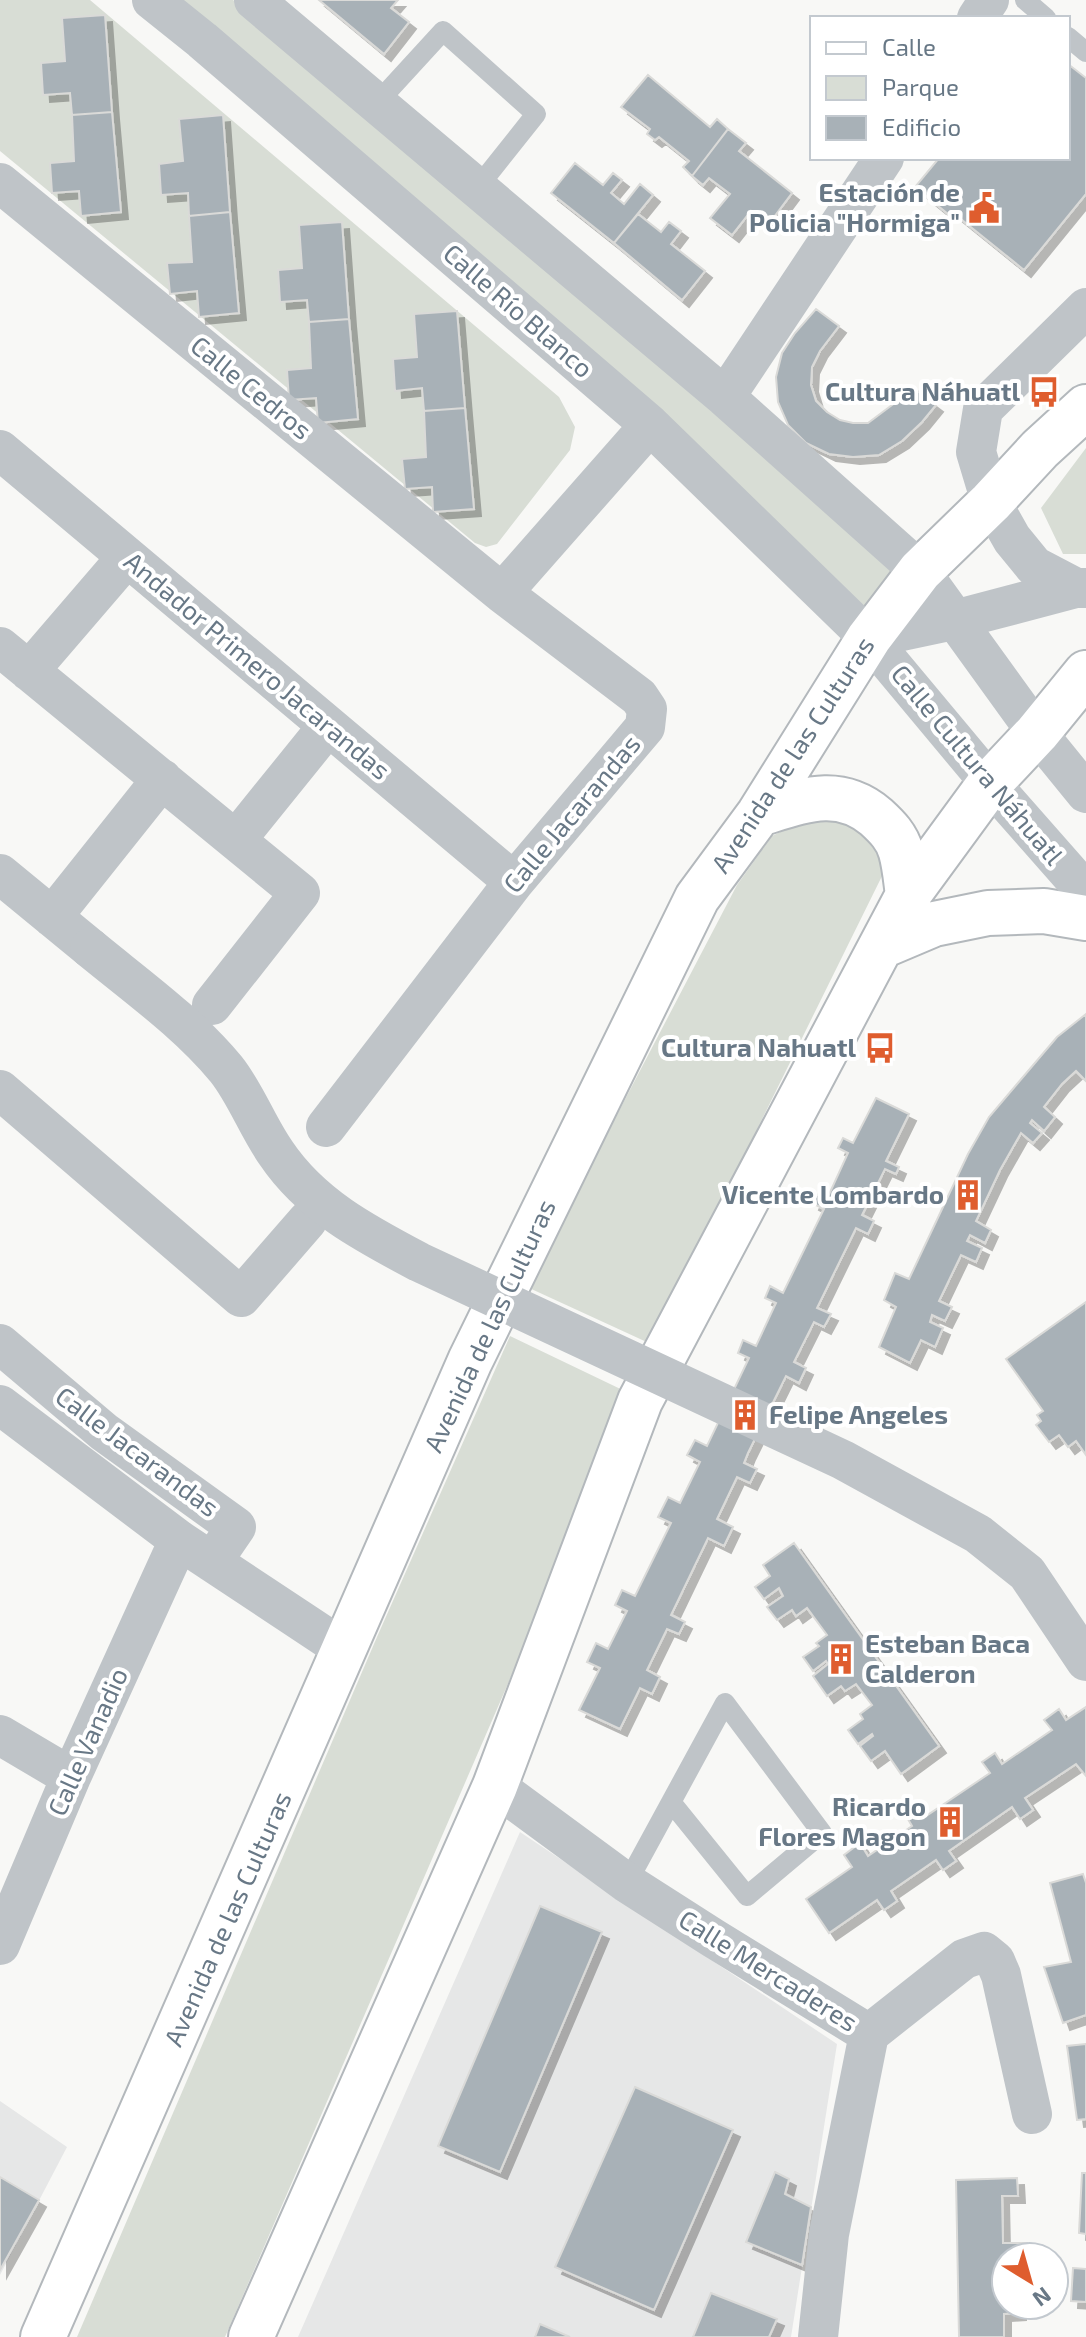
<svg xmlns="http://www.w3.org/2000/svg" width="1086" height="2337" font-family="'Exo 2',sans-serif">
<style>
.built{fill:#e6e7e7}
.green{fill:#d8ddd5}
.building{fill:#a8b1b7;stroke:#dadad8;stroke-width:2;filter:url(#shadow)}
.lines{fill:none;stroke-linecap:round;stroke-linejoin:round}
.primary-casing{stroke:#b3b8bc;stroke-width:48}
.lane{stroke:#bfc4c8;stroke-width:20}
.street{stroke:#bfc4c8;stroke-width:40}
.primary{stroke:#fff;stroke-width:44}
.street-bridge{stroke:#bfc4c8;stroke-width:40}
.labels{text-anchor:middle;stroke-width:8;stroke-linejoin:round;paint-order:stroke}
.poi-label{font-size:26px;font-weight:bold;fill:#687886;stroke:#fff;text-anchor:end}
.street-label{font-size:26px;fill:#687886;stroke:#fff}
</style>
<defs>
<filter id="shadow"><feDropShadow dx="7" dy="7" stdDeviation="0" flood-color="#0004"/></filter>
</defs>
<rect width="100%" height="100%" fill="#f8f8f6"/>
<path class="built" d="M520,1832L837,2044L791,2337H298Z
M0,2101L67,2147L0,2275Z"/>
<path class="green" d="M0,0H90L559,397L575,427L570,450L497,544L486,547L475,543L0,151Z
M173,0H233L368,112L897,567L862,615Z
M1086,448V554H1063L1041,508Z
M835,805L871,821L885,870L651,1344L527,1287L737,885L772,836Z
M510,1336L633,1395L225,2337H77L377,1637Z"/>
<path class="building" d="M319,0H398L391,8L409,22L384,54Z
M105,15L112,112L72,115L70,93L43,95L41,63L65,61L62,18Z
M1068,64L1086,78V194L1024,270L951,211L948,214L915,187L939,158H1068Z
M648,75L710,127L717,119L728,129L692,176L683,167L689,161L659,137L655,140L647,134L650,129L621,107Z
M112,112L121,212L81,216L79,191L52,193L50,163L74,161L72,115Z
M223,115L230,212L189,216L188,193L161,195L159,164L183,161L179,119Z
M728,129L746,143L739,151L792,193L768,225L751,211L732,235L710,218L730,194L709,178L703,185L692,176Z
M575,163L603,185L613,173L622,180L611,193L624,204L640,184L653,195L614,243L551,193Z
M230,212L239,313L199,317L197,291L170,294L167,263L192,262L189,216Z
M638,214L661,232L669,222L681,231L671,244L705,271L682,300L614,243Z
M342,222L349,319L309,322L307,300L280,302L278,270L302,268L299,225Z
M816,309L839,326L820,351L812,367L811,385L816,401L827,412L840,420L853,423H868L896,402L911,386L936,405L922,422L902,441L879,455L853,457L829,454L806,443L788,425L778,402L776,377L782,353L795,333Z
M457,311L465,408L424,411L422,388L395,391L393,359L417,357L414,314Z
M349,319L358,419L318,423L316,398L289,400L287,370L311,368L309,322Z
M465,408L474,509L433,512L432,487L405,489L402,459L426,457L424,411Z
M1086,1014V1081L1076,1071L1062,1084L1044,1107L1055,1117L1044,1131L1032,1120L1030,1123L1042,1133L1033,1143L1021,1133L1000,1170L976,1221L991,1230L985,1243L970,1235L967,1241L982,1248L976,1262L961,1255L939,1301L952,1307L945,1321L932,1315L930,1322L943,1328L935,1347L921,1340L910,1363L879,1347L896,1307L884,1300L895,1273L909,1279L968,1154L989,1117L1057,1037Z
M876,1098L909,1114L886,1161L899,1167L896,1174L885,1169L862,1215L874,1221L868,1234L856,1228L817,1308L831,1314L824,1327L814,1322L794,1362L806,1368L799,1383L786,1376L748,1453L744,1463L757,1469L750,1483L737,1477L717,1519L733,1527L724,1546L708,1538L671,1615L685,1622L679,1634L667,1629L647,1670L660,1677L652,1694L640,1688L620,1729L579,1710L600,1668L587,1662L596,1643L608,1649L627,1611L615,1605L622,1590L635,1596L671,1523L658,1517L668,1497L680,1503L700,1462L687,1455L695,1440L707,1446L749,1358L738,1353L743,1340L756,1346L776,1303L765,1298L770,1286L783,1293L824,1209L812,1203L816,1194L827,1199L848,1153L838,1148L843,1138L853,1143Z
M1086,1302V1455L1076,1441L1068,1447L1059,1435L1049,1442L1036,1425L1041,1421L1037,1415L1043,1411L1006,1359Z
M794,1543L939,1746L901,1774L885,1751L871,1761L860,1746L873,1736L872,1734L858,1744L848,1730L863,1719L860,1714L872,1705L856,1684L845,1691L841,1686L827,1696L813,1676L828,1664L826,1661L813,1671L803,1657L819,1646L816,1643L827,1635L807,1608L796,1616L792,1610L777,1620L767,1607L783,1596L779,1588L764,1599L755,1587L770,1576L763,1565Z
M1086,1707V1776L1076,1764L1025,1798L1033,1810L1020,1819L1012,1807L949,1851L956,1861L943,1870L936,1860L891,1891L897,1901L884,1910L877,1900L829,1933L806,1899L852,1867L844,1855L860,1843L868,1856L912,1826L905,1814L919,1805L926,1816L990,1773L982,1762L995,1753L1002,1764L1052,1730L1044,1720L1059,1709L1066,1720Z
M1083,1874L1086,1883V2015L1063,2023L1044,1967L1071,1962L1050,1883Z
M540,1906L602,1932L500,2172L438,2146Z
M1086,2044V2119L1077,2120L1067,2046Z
M635,2087L733,2130L654,2310L555,2267Z
M775,2172L789,2179L785,2194L811,2207L802,2265L746,2242Z
M1082,2173H1086V2234L1079,2233Z
M0,2177L39,2200L0,2270Z
M1017,2178L1018,2196H1002L1003,2243H1027V2257H1006V2280H1003L1006,2305H1019V2313L1004,2314V2337H959L956,2180Z
M1073,2268L1086,2269V2302L1071,2301Z
M711,2293L777,2319L769,2337H693Z
M540,2324L570,2337H535Z"/>
<g class="lines">
<defs>
<path id="primary" d="M759,814C802,801 838,785 876,817C887,827 897,837 901,852C905,866 906,881 908,895
M882,946L934,924L988,913L1044,911L1086,918
M43,2337L470,1361L697,898L759,814L869,638L920,571L991,502L1040,449L1086,407
M251,2337L495,1786L640,1401L908,895L990,783L1037,733L1086,673"/>
</defs>
<use href="#primary" class="primary-casing"/>
<path class="lane" d="M1025,0L1046,18
M1068,37L1086,52
M377,103L443,31L536,114L478,187
M627,1883L725,1703L822,1833L747,1896L671,1802"/>
<path class="street" d="M152,0L202,40L650,425L869,638L990,783L1086,892
M254,0L725,397L920,571L1037,733L1086,793
M977,18L989,0
M0,183L502,593L639,697L647,709L645,727L514,882L326,1127
M725,397L884,158
M0,450L514,882
M1076,588L1034,566L1012,539L991,502L976,452L983,409L1086,308
M502,593L650,425
M869,638L954,620L1076,588H1086
M0,647L300,893L212,1005
M29,671L127,557
M236,840L328,726
M0,874L90,948
M52,917L162,779
M0,1090L241,1297L307,1221
M0,1344L104,1432L236,1527L212,1562
M0,1405L179,1540L345,1650
M0,1735L71,1777
M495,1786L627,1883L713,1938L869,2034L829,2234L818,2337
M0,1945L71,1777L179,1540
M869,2034L964,1959L984,1952L995,1961L1001,1975L1032,2114"/>
<use href="#primary" class="primary"/>
<path class="street-bridge" d="M90,948C136,986 187,1022 226,1069C246,1094 257,1126 276,1153C311,1205 364,1233 419,1262L843,1460L978,1534L1027,1573L1086,1661"/>
</g>
<defs>
<symbol id="civic-bare" viewBox="-9 -9 18 18"><path d="M-.6-6.5H3V-4.5H.6V-3L4-1V1h2V6H-6V1h2V-1L-.6-3ZM-1.2 2.5V6h2.4V2.5Z" fill="#df5d2e" stroke="#fff" stroke-width="2.5" paint-order="stroke"/></symbol>
<symbol id="bus-bare" viewBox="-9 -9 18 18"><path d="M-5-6H5V4H4V6H2V4H-2V6H-4V4H-5ZM-3.5-4V0h7V-4ZM-3.5 1.2v1.5H-2V1.2ZM2 1.2v1.5H3.5V1.2Z" fill="#df5d2e" stroke="#fff" stroke-width="2.5" paint-order="stroke"/></symbol>
<symbol id="building-bare" viewBox="-9 -9 18 18"><path d="M-4-6H4V6H1V3H-1V6H-4ZM-2.5-4.3h1.7v1.8h-1.7ZM.8-4.3h1.7v1.8H.8ZM-2.5-1h1.7V.8h-1.7ZM.8-1h1.7V.8H.8Z" fill="#df5d2e" stroke="#fff" stroke-width="2.5" paint-order="stroke"/></symbol>
</defs>
<g fill-rule="evenodd">
<use href="#civic-bare" x="962" y="186" width="44" height="44"/>
<use href="#bus-bare" x="1022" y="370" width="44" height="44"/>
<use href="#bus-bare" x="858" y="1026" width="44" height="44"/>
<use href="#building-bare" x="946" y="1173" width="44" height="44"/>
<use href="#building-bare" x="723" y="1393" width="44" height="44"/>
<use href="#building-bare" x="819" y="1637" width="44" height="44"/>
<use href="#building-bare" x="928" y="1800" width="44" height="44"/>
</g>
<g class="labels">
<g class="poi-label">
<text x="960" y="202">Estación de<tspan x="960" dy="30">Policia "Hormiga"</tspan></text>
<text x="1020" y="401">Cultura Náhuatl</text>
<text x="856" y="1057">Cultura Nahuatl</text>
<text x="944" y="1204">Vicente Lombardo</text>
<text x="769" y="1424" text-anchor="start">Felipe Angeles</text>
<text x="865" y="1653" text-anchor="start">Esteban Baca<tspan x="865" dy="30">Calderon</tspan></text>
<text x="926" y="1816">Ricardo<tspan x="926" dy="30">Flores Magon</tspan></text>
</g>
<g class="street-label">
<text transform="translate(518 311) rotate(41)" y="9">Calle Río Blanco</text>
<text transform="translate(251 388) rotate(39)" y="9">Calle Cedros</text>
<text transform="translate(257 666) rotate(40)" y="9">Andador Primero Jacarandas</text>
<text transform="translate(793 755) rotate(-57)" y="9">Avenida de las Culturas</text>
<text transform="translate(977 765) rotate(50)" y="9">Calle Cultura Náhuatl</text>
<text transform="translate(572 814) rotate(-50)" y="9">Calle Jacarandas</text>
<text transform="translate(490 1326) rotate(-65)" y="9">Avenida de las Culturas</text>
<text transform="translate(137 1452) rotate(37)" y="9">Calle Jacarandas</text>
<text transform="translate(88 1742) rotate(-66)" y="9">Calle Vanadio</text>
<text transform="translate(228 1919) rotate(-66)" y="9">Avenida de las Culturas</text>
<text transform="translate(768 1971) rotate(32)" y="9">Calle Mercaderes</text>
</g>
</g>
<rect x="810" y="16" width="260" height="144" fill="#ffffff" stroke="#c3c9cf" stroke-width="2"/>
<rect x="826" y="42" width="40" height="12" fill="#ffffff" stroke="#c3c9cf" stroke-width="2"/>
<text x="882" y="56" font-size="24" fill="#687886">Calle</text>
<rect x="826" y="76" width="40" height="24" fill="#d8ddd5" stroke="#c3c9cf" stroke-width="2"/>
<text x="882" y="96" font-size="24" fill="#687886">Parque</text>
<rect x="826" y="116" width="40" height="24" fill="#a8b1b7" stroke="#c3c9cf" stroke-width="2"/>
<text x="882" y="136" font-size="24" fill="#687886">Edificio</text>
<g transform="translate(1030 2281) rotate(143)"><circle r="38" fill="#ffffff" stroke="#c3c9cf" stroke-width="2"/>
<path d="M0-6L14 30L0 20L-14 30Z" fill="#df5d2e"/>
<text y="-12" font-size="22" font-weight="bold" text-anchor="middle" fill="#687886">N</text>
</g>
</svg>
